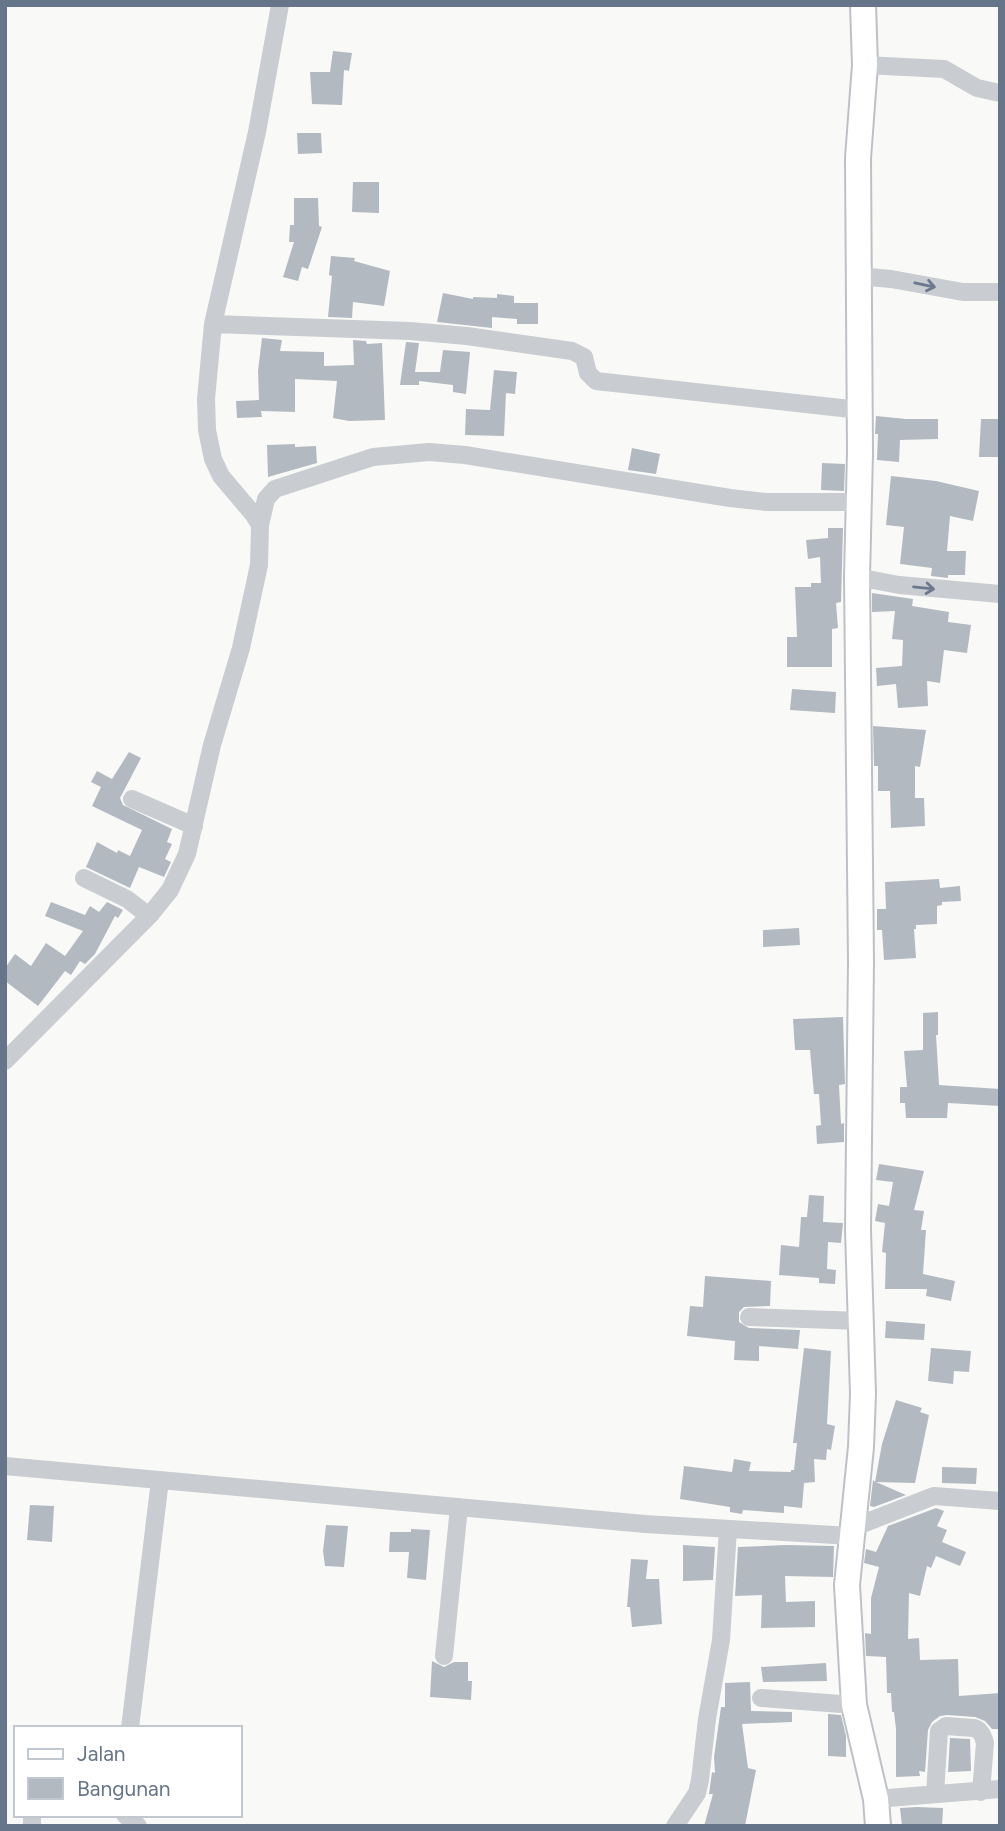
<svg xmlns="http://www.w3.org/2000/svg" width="1005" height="1831" font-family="Figtree,sans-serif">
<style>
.building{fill:#b3b9c1}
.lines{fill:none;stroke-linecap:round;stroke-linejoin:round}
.secondary-casing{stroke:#bdc1c7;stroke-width:28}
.street{stroke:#c9ccd0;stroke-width:18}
.secondary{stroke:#fff;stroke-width:24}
.oneway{stroke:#6b798e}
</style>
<rect width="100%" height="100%" fill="#f9faf7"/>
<path class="building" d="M333,51L352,53L349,71L344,70L342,105L312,104L310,72H330Z
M297,133H321L322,153L298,154Z
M353,182H379V213L352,212Z
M294,198H318L319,226L322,227L308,269L302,267L298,281L283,277L294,242H289L290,225H294Z
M331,256L355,258L354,261L390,271L384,306L353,302L352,318L328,317L332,276L329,275Z
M443,293L473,299V297L497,298V294L514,296V303H538V324H517V319L492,317V328L437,322Z
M262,338L282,340L280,351L324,352V366L354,365L353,340L366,341L367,344L382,343L385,420L349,421L333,418L337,381L295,379V412L261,411L262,417L237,418L236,401L259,400L258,371Z
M406,342L419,343L415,372H440L443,350L470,352L466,394L453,392V385L419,381V385H400Z
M494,370L517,372L515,394L506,393L504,436L465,435L466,409L490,410Z
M876,416L906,419H938V439L900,440L899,462L877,460L878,434H875Z
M981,419H1000V457H979Z
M295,444V447L316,446L317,463L268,477L267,445Z
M632,448L660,454L656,474L628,470Z
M822,463L845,464L844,491L821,490Z
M891,476L936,481L979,491L973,521L950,516L947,551H966L965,575H948V578L931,576L932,568L900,564L904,527L886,525Z
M828,528H843L841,602L836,603L838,628L832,629V667H787V637H797L795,587H811V583H821L820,557L808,559L806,540L828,538Z
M872,593L913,599L912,606L949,612L948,622L971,625L967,653L944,650L940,683L927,681L928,706L898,708L896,684L877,686L876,668L902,666L903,640L892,639L895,611L872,612Z
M792,689L836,692L835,713L790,710Z
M873,726L926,730L920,767L915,766V798H924L925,826L891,828L890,791H878V766H874Z
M129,752L141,758L120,798L123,805L172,829L167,842L172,844L165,859L171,862L164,877L139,867L130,888L86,867L97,842L117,853L118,850L130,856L142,830L92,806L101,787L91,782L97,771L112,779Z
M939,879L940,888L960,886L961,901L942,902V905L937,906V924L916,925V929H914L916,958L884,960L882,930H877V909H886L885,882Z
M51,902L85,915L90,906L99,912L107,902L123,910L118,918L115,916L95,954L85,964L80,961L71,975L65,971L38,1006L5,981V968L15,954L31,966L46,943L65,956L83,931L45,916Z
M799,928L800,945L763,947V930Z
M938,1012V1035H936L939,1085L1000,1089V1106L948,1103L947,1118H906L905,1103H900V1087H907L904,1051L923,1050V1013Z
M843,1017L845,1084L839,1085L841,1124L844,1123V1142L817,1144L816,1126L821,1125L819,1094H814L810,1050H795L793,1019Z
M879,1164L924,1171L914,1210L924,1211L921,1230H926L923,1274L955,1281L951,1301L926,1296L927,1289H885L886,1253L882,1252L885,1223L875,1221L878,1204L889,1206L893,1182L876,1180Z
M809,1195L824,1196L823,1222L843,1223L841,1243L828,1242L827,1269L836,1270L835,1284L819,1283V1278L779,1275L781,1245L799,1247L801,1217H807Z
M705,1276L771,1281L770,1306L744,1307L739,1312V1322L749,1328L800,1330L798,1349L759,1346V1361L734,1360L735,1341L687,1336L690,1306L703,1307Z
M886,1321L925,1324L924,1340L885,1338Z
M804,1348L831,1351L827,1424L835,1426L831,1450L827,1449L826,1460L814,1459L815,1482L804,1483L802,1508L784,1506V1513L743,1510L742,1514L730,1512V1507L680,1499L684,1466L732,1472L734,1459L751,1462L749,1471L791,1472V1470H794L797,1443H793Z
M931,1348L971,1351L969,1372L954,1371L953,1384L928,1381Z
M896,1400L922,1408L920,1412L929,1415L915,1483L876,1482L906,1495L874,1507L870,1506L873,1480L875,1482L882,1444Z
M942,1467L977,1468L976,1484L942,1483Z
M30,1505L54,1506L52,1542L27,1540Z
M936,1508L944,1511L937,1526L947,1530L942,1542L966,1552L960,1566L936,1556L931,1568L927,1566L920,1596L909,1593L908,1639L919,1638L920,1660L958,1659L959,1696L1000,1693V1729H992L985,1721L975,1717L947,1715L940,1716L932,1722L928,1730L925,1772L919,1771L920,1776L896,1777V1729L894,1712H892L891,1693H887L886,1657L866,1656L865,1633L871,1634V1598L879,1567L864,1563L866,1549L876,1552L888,1526Z
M326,1525L348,1526L344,1567L325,1566L323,1551Z
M411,1529L430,1530L426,1580L407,1578L409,1552H389L390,1532H411Z
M683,1545L715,1547L713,1580L683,1581Z
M786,1545L834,1546L833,1577L785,1576L786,1602L815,1601V1627L761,1628L762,1595L735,1596L738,1547Z
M631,1559L648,1560L646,1579H659L662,1624L632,1627L630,1607H627Z
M432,1661L444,1667L454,1662H468V1681H472L471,1700L430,1697Z
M826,1663L827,1681L763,1682L761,1667Z
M750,1682L751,1711L792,1712V1722L742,1724L748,1768L756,1770L745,1826H704L713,1794H709L712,1772L715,1773L714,1757L721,1707H725V1683Z
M828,1714L841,1715L846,1736V1757L828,1756Z
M950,1738L970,1739L971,1771L948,1772Z
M917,1807L943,1808L942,1826H902L900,1808Z"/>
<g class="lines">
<defs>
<path id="secondary" d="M863,5L865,65L858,158L860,453L857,577L861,961L858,1230L863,1394L861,1447L847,1585L854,1705L876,1799L878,1826"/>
</defs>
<use href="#secondary" class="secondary-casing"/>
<path class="street" d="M865,65L944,69L977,88L1000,93
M858,276L891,279L963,292H1000
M213,324L410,331L467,336L572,351L584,357L588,373L596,381L860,410
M260,525L266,499L275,489L373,457L429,452L465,455L730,498L766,502H857
M857,577L899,585L1000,594
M132,799L194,826
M84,878L127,899L149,916
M5,1061L149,916L170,890L187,854L212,745L241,648L259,565L260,525L254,515L221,476L213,459L207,430L206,399L213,324L257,132L280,5
M749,1317L861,1321
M5,1466L645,1524L851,1536
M852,1528L934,1496L1000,1501
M444,1656L459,1507
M761,1698L854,1705
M130,1728L160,1480
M935,1794L939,1731L946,1726L974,1728C981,1730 983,1736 985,1743L981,1792
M876,1799L1000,1789
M125,1815L138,1826
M32,1826V1815
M675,1826L697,1793L700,1780L707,1719L721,1640L728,1529"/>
<use href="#secondary" class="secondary"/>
</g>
<defs><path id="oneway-shaft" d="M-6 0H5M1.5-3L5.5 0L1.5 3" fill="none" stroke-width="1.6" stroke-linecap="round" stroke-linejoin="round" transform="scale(1.75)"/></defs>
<g class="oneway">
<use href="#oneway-shaft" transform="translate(925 285) rotate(12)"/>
<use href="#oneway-shaft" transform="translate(924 588) rotate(6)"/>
</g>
<rect width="1005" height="1831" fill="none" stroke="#66758a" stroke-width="14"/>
<rect x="14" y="1726" width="228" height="91" fill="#ffffff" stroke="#c2c8d0" stroke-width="2"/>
<rect x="28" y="1749" width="35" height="10" fill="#ffffff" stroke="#c2c8d0" stroke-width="2"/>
<text x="77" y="1761" font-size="21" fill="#66758a">Jalan</text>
<rect x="28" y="1778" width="35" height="21" fill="#b3b9c1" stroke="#c2c8d0" stroke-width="2"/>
<text x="77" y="1796" font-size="21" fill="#66758a">Bangunan</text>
</svg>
